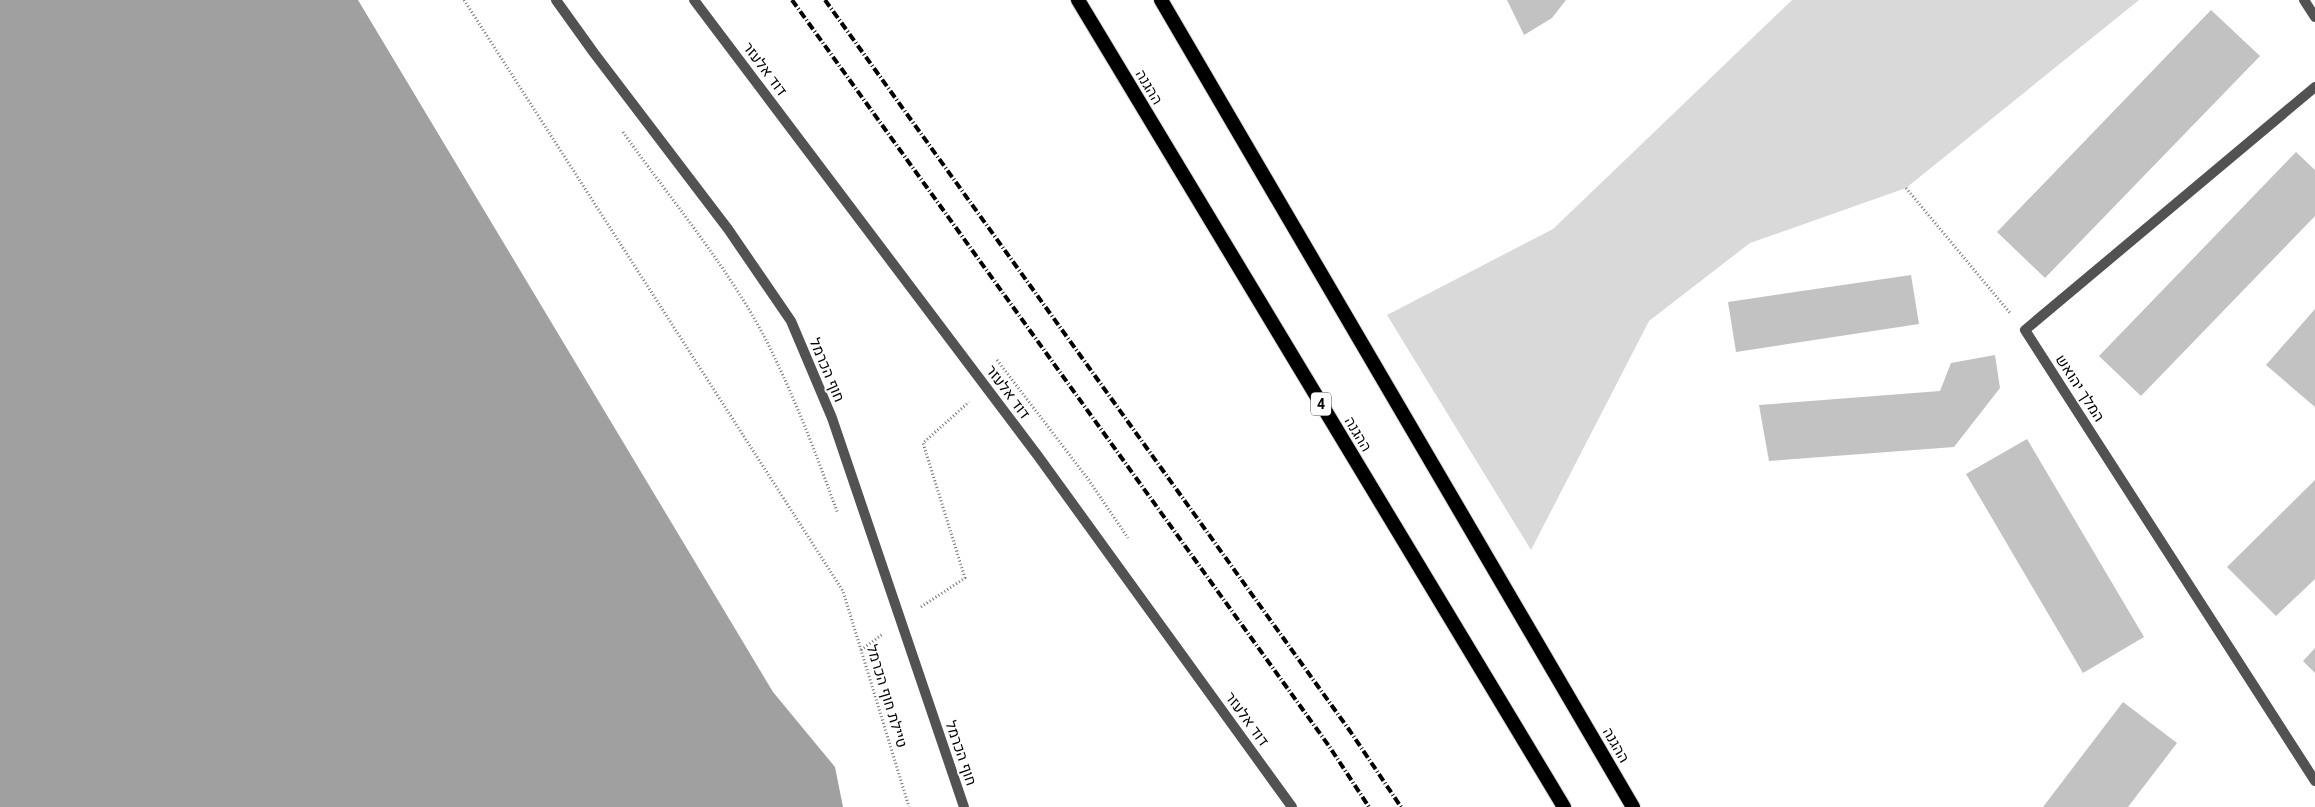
<svg xmlns="http://www.w3.org/2000/svg" width="2315" height="807" font-family="Roboto,Heebo,sans-serif">
<style>
.green{fill:#d9d9d9}
.water{fill:#a0a0a0}
.building{fill:#c2c2c2}
.lines{fill:none;stroke-linecap:round;stroke-linejoin:round}
.trunk-casing{stroke:#dbdbdb;stroke-width:16}
.path{stroke:#747474;stroke-width:3;stroke-dasharray:1 2.5;stroke-linecap:butt}
.minor{stroke:#525252;stroke-width:10}
.trunk{stroke:#000;stroke-width:14}
.rail{stroke:#000;stroke-width:4;stroke-dasharray:8 2.5 1 2.5;stroke-linecap:butt}
.labels{text-anchor:middle;stroke-width:4;stroke-linejoin:round;paint-order:stroke}
.shield{fill:#fff;stroke:#4c4c4c;stroke-width:1}
.shield-label{font-size:14px;font-weight:bold;fill:#000}
.street-label{font-size:15px;fill:#000;stroke:#fff}
</style>
<rect width="100%" height="100%" fill="#fff"/>
<path class="green" d="M1792,0H2139L1906,188L1750,243L1649,321L1531,550L1387,315L1553,229Z"/>
<path class="water" d="M0,0H358L773,692L835,767L843,807H0Z"/>
<path class="building" d="M1507,0H1566L1552,18L1524,35Z
M2211,10L2260,56L2045,278L1997,232Z
M2296,152L2315,170V216L2141,396L2099,356Z
M1911,275L1919,324L1736,352L1728,302Z
M2315,309V407L2266,365Z
M1995,355L2000,388L1954,447L1769,461L1759,405L1940,391L1951,363Z
M2027,439L2144,637L2083,673L1966,474Z
M2315,480V579L2276,616L2227,567Z
M2315,648V673L2303,661Z
M2123,702L2177,743L2128,807H2043Z"/>
<g class="lines">
<defs>
<path id="trunk" d="M1078,0L1564,807
M1161,0L1633,807"/>
</defs>
<use href="#trunk" class="trunk-casing"/>
<path class="path" d="M464,0L843,591L909,807
M623,132C671,200 726,264 765,338C794,395 816,454 838,514
M1906,188L2010,313
M997,360L1088,479L1128,538
M921,607L965,578L923,443L969,402
M861,650L883,634"/>
<path class="minor" d="M556,0L594,53L728,229L791,321L832,418L964,807
M694,0L1038,456L1292,807
M2304,0L2315,17
M2315,87L2025,330L2315,781"/>
<use href="#trunk" class="trunk"/>
<path class="rail" d="M792,0L1329,746L1369,807
M825,0L1350,731L1401,807"/>
</g>
<g class="labels">
<rect class="shield" x="1311" y="392.5" width="20" height="23" rx="4"/>
<g class="shield-label">
<text x="1321" y="409">4</text>
</g>
<g class="street-label">
<text transform="translate(765 69) rotate(53)" y="5">דוד אלעזר</text>
<text transform="translate(1149 87) rotate(59)" y="5">ההגנה</text>
<text transform="translate(827 370) rotate(67)" y="5">חוף הכרמל</text>
<text transform="translate(2080 388) rotate(57)" y="5">המלך יהואש</text>
<text transform="translate(1008 392) rotate(53)" y="5">דוד אלעזר</text>
<text transform="translate(1358 434) rotate(59)" y="5">ההגנה</text>
<text transform="translate(887 696) rotate(73)" y="5">טיילת חוף הכרמל</text>
<text transform="translate(1247 719) rotate(54)" y="5">דוד אלעזר</text>
<text transform="translate(1616 745) rotate(60)" y="5">ההגנה</text>
<text transform="translate(961 753) rotate(71)" y="5">חוף הכרמל</text>
</g>
</g>
</svg>
